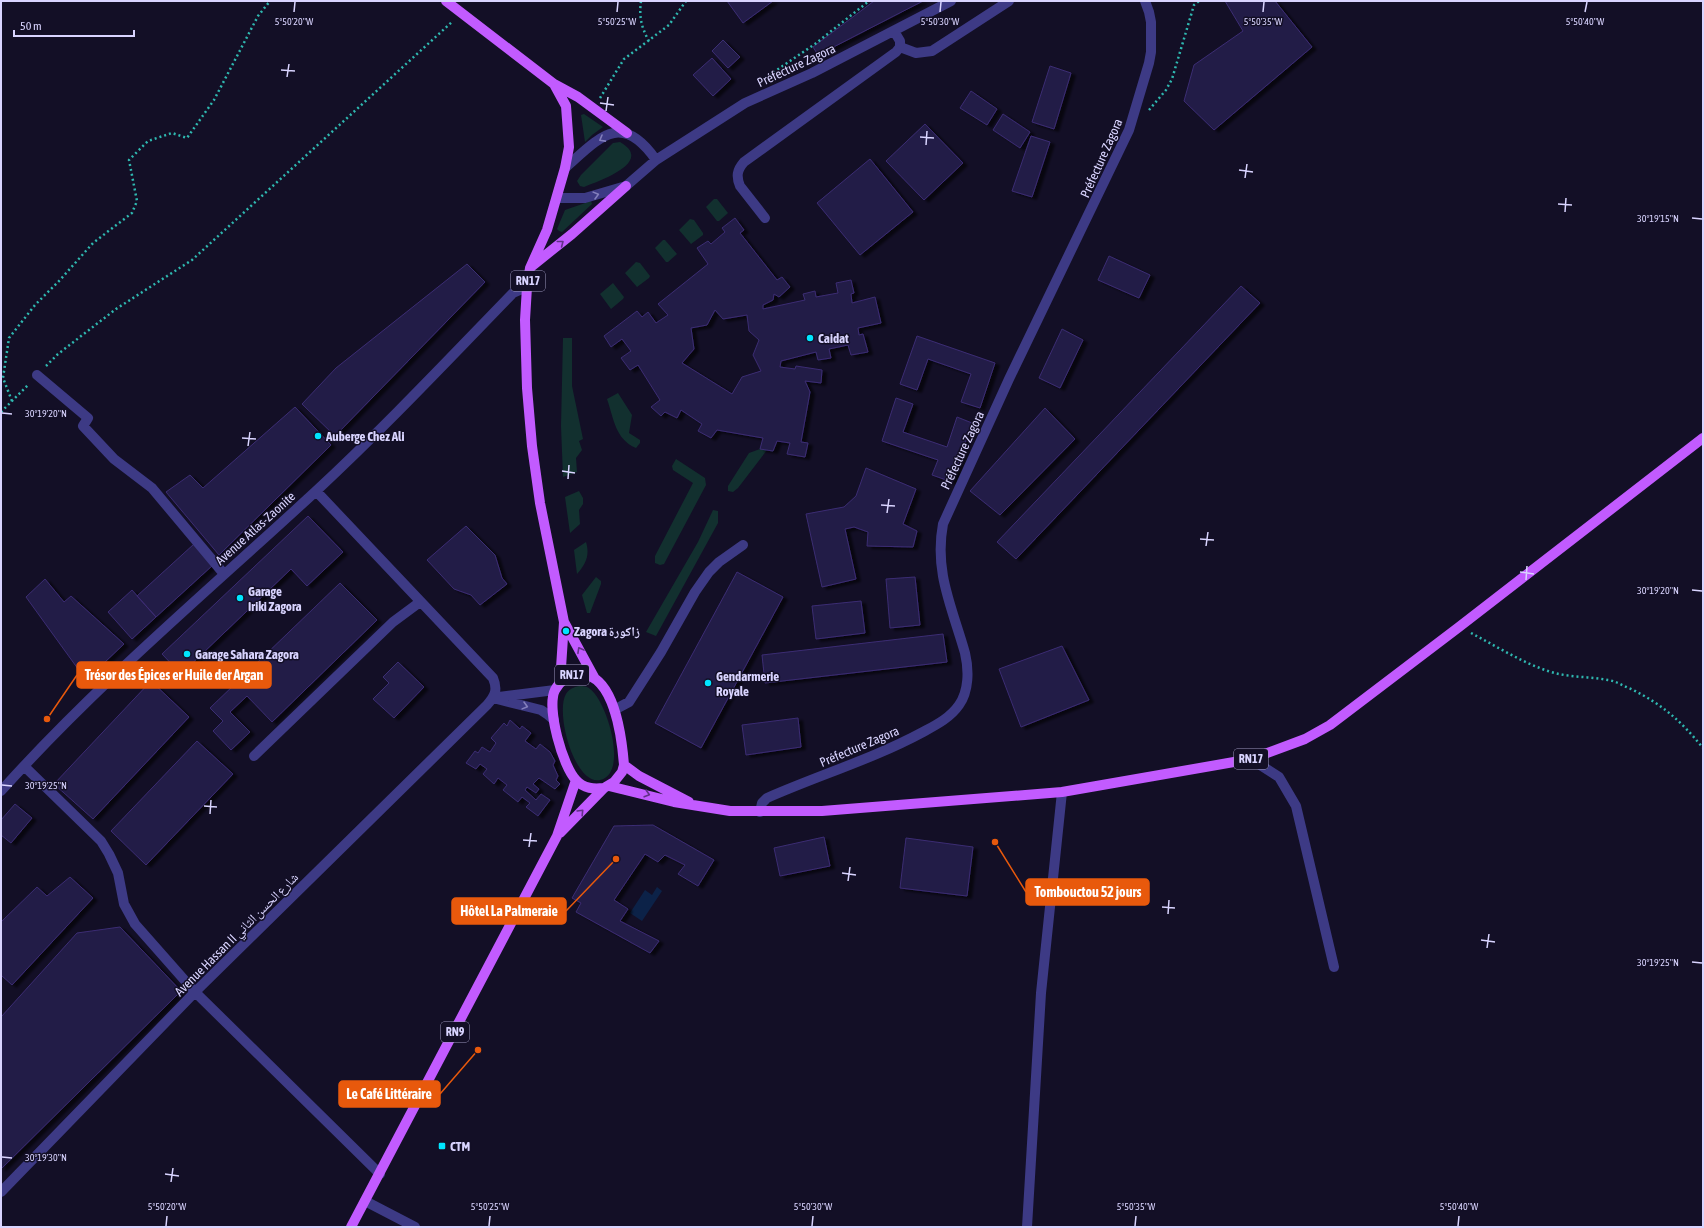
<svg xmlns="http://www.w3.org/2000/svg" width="1704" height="1228" font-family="'Asap Condensed','Noto Naskh Arabic',sans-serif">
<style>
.green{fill:#12302f}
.water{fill:#0c2248}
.building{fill:#241b47;stroke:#3b2d73;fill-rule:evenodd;filter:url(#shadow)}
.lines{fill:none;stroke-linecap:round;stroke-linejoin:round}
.path{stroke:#2fb8b0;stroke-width:2.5;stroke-dasharray:2 3;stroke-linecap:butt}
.minor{stroke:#3d3a85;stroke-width:10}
.major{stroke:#c25bff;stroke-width:10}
.oneway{stroke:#837fbc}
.oneway2{stroke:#623188}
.ticks{fill:none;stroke:#d9d4ff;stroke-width:1.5}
.poi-dot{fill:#00e5ff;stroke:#130f26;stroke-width:1.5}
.labels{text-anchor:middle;stroke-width:3;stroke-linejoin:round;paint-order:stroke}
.shield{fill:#130f26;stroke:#9e99be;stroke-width:1}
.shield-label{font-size:12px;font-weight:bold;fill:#d9d4ff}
.street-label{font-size:13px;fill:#d9d4ff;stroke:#130f26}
.poi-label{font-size:13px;font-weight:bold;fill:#d9d4ff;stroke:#130f26;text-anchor:start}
.ticks-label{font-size:10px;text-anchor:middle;fill:#d9d4ff;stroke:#130f26;stroke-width:3;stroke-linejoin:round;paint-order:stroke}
.leader{fill:none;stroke:#e8590c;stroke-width:1.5}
.callout-dot{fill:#e8590c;stroke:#130f26;stroke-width:1.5}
.callout{fill:#e8590c;stroke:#e8590c;stroke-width:1.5}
.callout-label{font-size:14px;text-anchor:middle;font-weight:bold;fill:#fff}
</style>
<defs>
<filter id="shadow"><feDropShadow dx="4.5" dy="2.5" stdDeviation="1" flood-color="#0009"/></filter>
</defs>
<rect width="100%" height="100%" fill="#130f26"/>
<path class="green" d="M584,114L603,127L592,135L585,142L581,115Z
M620,142C655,162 599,181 584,187L580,186L577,181L581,175L613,143Z
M714,199H717L728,213L719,221H717L706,207Z
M591,201L592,204L562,232L559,231L557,229L565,210Z
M690,219L694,220L703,233V235L691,244L679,230Z
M663,240H665L677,254L668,262H666L655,248Z
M636,262L640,263L650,276L649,278L637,287L625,273Z
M613,283L624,297L623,299L611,309L600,294Z
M563,338H572V386L583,439L579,441L582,450L576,458L577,472L563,477L561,426Z
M618,393L632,415L629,433L640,440V443L636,448C615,439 614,419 607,399Z
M760,449L767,450L738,488L733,492L728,491V486L749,453Z
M676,459L705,478L706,485L664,564L660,565L655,563V556L693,483L673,470L672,466Z
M579,491L583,498V504L579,510L580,524L570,533L565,497Z
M713,510L718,511V523L656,636L646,632L698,542Z
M586,542C590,555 586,564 577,574L574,550Z
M596,577L601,581V584L590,613H587L582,595Z
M579,686C583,686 587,686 590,689C607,701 629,774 600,780C574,785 555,712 566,694C569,689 574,687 579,686Z"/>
<path class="water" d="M657,887L662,891L642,921L630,913L645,890L652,895Z"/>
<path class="building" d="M727,1H773L743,23Z
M874,1H923L818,55L813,47Z
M1225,1H1275L1312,47L1214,130L1184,101L1194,65L1243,31Z
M723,40L740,57L728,68L712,51Z
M712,58L731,79L713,96L693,75Z
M1050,66L1071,73L1054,129L1032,122Z
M971,91L997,109L987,125L960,108Z
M1003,114L1030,132L1020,148L993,130Z
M925,124L963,163L924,200L886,161Z
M1031,136L1050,142L1032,197L1012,191Z
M870,159L913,212L860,255L817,203Z
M735,218L744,230L740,233L777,280L782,277L790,287L779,297L774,294L773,300L763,305V309L805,300L803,294L815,291L816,297L838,293L836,283L851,280L854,293L851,294L852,303L875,297L881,323L858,328L859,335L863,334L868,352L851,355L848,345L829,349L831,358L818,360L816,352L781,361L780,367L795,369L796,366L822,370L821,383L805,381L810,392L801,442L808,443L805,457L787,454L790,443L777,441L773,451L760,449L763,438L717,430L711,438L698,431L702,424L681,410L677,418L665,412L661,416L651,407L660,400L638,365L630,370L621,358L631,351L622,339L611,347L604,336L637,311L642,317L648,312L656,323L668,315L658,304L708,264L697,248L708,241L711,244L725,232L722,228ZM715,310L723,319L747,315L749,331L759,340L753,355L761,371L742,377L732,394L682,363L694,349L691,328L707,325Z
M1109,256L1150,275L1139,298L1098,280Z
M467,264L485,282L335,436L302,404L336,368Z
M1241,286L1260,303L1016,559L997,542Z
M1062,329L1083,340L1060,388L1039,378Z
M917,336L995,363L980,408L961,402L971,374L928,359L917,390L900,384Z
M896,398L913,404L903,432L947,447L957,417L972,423L952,482L932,475L938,460L882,441Z
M295,407L331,445L219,555L166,492L190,475L203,488Z
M1045,408L1075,439L1000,515L970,491Z
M866,468L916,489L903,524L917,531L913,547L867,546L868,532L854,527L845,529L856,579L822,587L806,514L844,507L856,496Z
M308,516L343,552L307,586L291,569L181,674L162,654Z
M466,526L495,555L502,578L507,584L480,605L471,595L454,589L427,560Z
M194,544L213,565L156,617L137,596Z
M737,572L783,597L701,748L655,723Z
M915,577L920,625L890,628L886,579Z
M45,579L64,602L71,596L124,644L86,680L26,597Z
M340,583L377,620L272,722L247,696L230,712L250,732L231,750L213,731L223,721L210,708Z
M132,590L156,617L132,639L108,612Z
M861,601L865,633L816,639L812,606Z
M943,634L947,662L765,683L762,655Z
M1062,646L1089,700L1021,727L999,669Z
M398,662L424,687L394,718L373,699L389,683L383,677Z
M151,681L189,717L93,819L54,784Z
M798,718L801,747L746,755L742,725Z
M510,720L520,729L522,726L531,733L525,741L536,749L540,744L550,752L555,761L553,765L558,776L556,780L560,784L555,789L539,778L533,784L539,789L536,793L527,787L525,790L536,800L541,794L550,800L538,816L526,807L530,803L522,797L518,802L503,790L507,785L498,778L494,784L483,774L487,769L480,764L476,769L466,763L475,751L478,753L482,747L490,752L496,743L491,738L504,723L507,726Z
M197,741L233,774L146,865L111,831Z
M15,804L32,818L11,843L1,835V820Z
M653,825L714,860L698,886L678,874L685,865L665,855L658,862L645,854L614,900L628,909L620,921L659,941L650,953L576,912L581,903L572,898L614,826Z
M824,837L830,866L780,876L774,848Z
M906,838L973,847L967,896L900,888Z
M70,877L93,898L12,985L1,975V922L37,887L47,896Z
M120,927L181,991L1,1169V1017L77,933Z"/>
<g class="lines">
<path class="path" d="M641,1C639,16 641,27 649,41
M765,78L815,44L869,1
M600,98L624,59L669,25L686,1
M1149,110L1166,90L1172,79L1194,5L1199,1
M46,366L58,354L116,309L192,260L453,21
M12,401L3,378L9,338L35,305L60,280L93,243L132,213L137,201L129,160L148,141L172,133L187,138L214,100L258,16L270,1
M1,412L29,384
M1471,633C1496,646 1521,662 1548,671C1568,678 1588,676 1608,680C1616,681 1623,686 1631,689C1662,704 1681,721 1703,748"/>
<path class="minor" d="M900,47L916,53L932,51L1009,1
M565,168C599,138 621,110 656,160
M557,198H585L626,186L656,160L745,103L812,73L951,1
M765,218L740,186C736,176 737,170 744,162L896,52L900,47V41L894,31
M37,375L88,418L83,426L114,459L152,488L224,574
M499,697L555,690
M493,698L541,710L547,714L554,720
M614,710L629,702L661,652L695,592L709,572L719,562L743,545
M254,756L393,622L420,602
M1251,759L1279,777L1296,806L1334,967
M24,766L101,841L109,854L118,873L124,904L135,924L195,992L380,1174
M1,791C98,683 209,590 315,492C384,428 448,360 513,293L527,287
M760,812L762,803L767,798C819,775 873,759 923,732C936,725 950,718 959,705C969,691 969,670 965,653C952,607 934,572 943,524L1009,379L1129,130L1149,63L1151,52V22L1149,12L1145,1
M1,1192L195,992L487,705C495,696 498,690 493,678L316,491
M365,1201L415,1227
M1027,1227L1041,993L1062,792"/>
<path class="major" d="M446,1L554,84L566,106L569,147L565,168L547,230L530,268L527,287L525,320L527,388L532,446L540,503L564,622L560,683
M554,84L578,97L627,133
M532,266L572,234L626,186
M564,622L595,679
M624,765L639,776L689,802
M609,786L674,802L730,811H822L1062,792L1251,759L1305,739L1330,725L1459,627L1703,438
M560,833L604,788L614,782L622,772L624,765C622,740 615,673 579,674C568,675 560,681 555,690C546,708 563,767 576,780C584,789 594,789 604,788
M351,1227L557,836L576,780"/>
</g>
<defs><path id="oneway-chevron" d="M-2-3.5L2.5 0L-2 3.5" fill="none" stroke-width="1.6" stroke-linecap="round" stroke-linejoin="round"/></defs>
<g class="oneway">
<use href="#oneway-chevron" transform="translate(602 139) rotate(151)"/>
<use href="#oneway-chevron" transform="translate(596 195) rotate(-15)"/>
<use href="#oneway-chevron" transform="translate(525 706) rotate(15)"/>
</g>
<g class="oneway2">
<use href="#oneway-chevron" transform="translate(561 243) rotate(-38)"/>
<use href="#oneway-chevron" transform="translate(580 650) rotate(-119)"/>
<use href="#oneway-chevron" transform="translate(647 794) rotate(16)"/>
<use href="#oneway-chevron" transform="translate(581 812) rotate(-46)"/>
</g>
<path class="ticks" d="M294,12L295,2M617,12L618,2M940,12L941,2M1263,12L1264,2M1585,12L1587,2M281,70L295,71M287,77L289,64M600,103L614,105M606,111L608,97M920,137L934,138M926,145L927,131M1239,170L1253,172M1245,178L1247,164M1558,204L1572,205M1565,212L1566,198M1692,218L1702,219M2,413L12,414M242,438L256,439M248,446L250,432M562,471L575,473M568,479L569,465M881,505L895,506M887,513L889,499M1200,539L1214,540M1206,546L1208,532M1520,572L1534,574M1526,580L1527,566M1692,590L1702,591M2,785L12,786M204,806L217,807M210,814L211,800M523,840L537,841M529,847L531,833M842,873L856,875M848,881L850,867M1162,907L1175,908M1168,914L1169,900M1481,940L1495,942M1487,948L1489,934M1692,962L1702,963M2,1157L12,1158M165,1174L179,1176M171,1182L173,1168M166,1226L167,1216M489,1226L490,1216M812,1226L813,1216M1135,1226L1136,1216M1458,1226L1459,1216"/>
<g class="poi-dot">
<circle cx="810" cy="338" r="4"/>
<circle cx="318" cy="436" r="4"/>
<circle cx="240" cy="598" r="4"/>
<circle cx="566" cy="631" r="4"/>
<circle cx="187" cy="654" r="4"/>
<circle cx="708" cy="683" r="4"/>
<rect x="438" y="1142" width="8" height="8" rx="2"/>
</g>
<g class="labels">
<g class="shield">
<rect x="511" y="271" width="34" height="20" rx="3"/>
<rect x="555" y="665" width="34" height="20" rx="3"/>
<rect x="1234" y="749" width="34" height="20" rx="3"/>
<rect x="441" y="1022" width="28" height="20" rx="3"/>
</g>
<g class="shield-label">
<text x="528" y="285">RN17</text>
<text x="572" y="679">RN17</text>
<text x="1251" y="763">RN17</text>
<text x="455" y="1036">RN9</text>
</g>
<g class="street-label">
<text transform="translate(796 65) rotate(-25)" y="5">Préfecture Zagora</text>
<text transform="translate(1101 158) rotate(-66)" y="5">Préfecture Zagora</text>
<text transform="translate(962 450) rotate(-65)" y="5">Préfecture Zagora</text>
<text transform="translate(255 528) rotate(-42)" y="5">Avenue Atlas-Zaonite</text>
<text transform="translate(859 746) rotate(-23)" y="5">Préfecture Zagora</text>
<text transform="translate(236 934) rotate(-45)" y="5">Avenue Hassan II شارع الحسن الثاني</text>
</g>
<g class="poi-label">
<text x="818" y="343">Caidat</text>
<text x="326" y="441">Auberge Chez Ali</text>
<text x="248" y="596">Garage<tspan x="248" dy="15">Iriki Zagora</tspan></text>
<text x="574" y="636">Zagora زاكورة</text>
<text x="195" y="659">Garage Sahara Zagora</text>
<text x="716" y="681">Gendarmerie<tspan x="716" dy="15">Royale</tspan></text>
<text x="450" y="1151">CTM</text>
</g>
</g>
<g class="ticks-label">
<text x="294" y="25">5°50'20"W</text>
<text x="617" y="25">5°50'25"W</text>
<text x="940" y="25">5°50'30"W</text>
<text x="1263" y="25">5°50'35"W</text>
<text x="1585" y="25">5°50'40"W</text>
<text x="1658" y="222">30°19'15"N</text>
<text x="46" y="417">30°19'20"N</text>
<text x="1658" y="594">30°19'20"N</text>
<text x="46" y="789">30°19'25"N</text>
<text x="1658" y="966">30°19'25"N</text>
<text x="46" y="1161">30°19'30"N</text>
<text x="167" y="1210">5°50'20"W</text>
<text x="490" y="1210">5°50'25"W</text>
<text x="813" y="1210">5°50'30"W</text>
<text x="1136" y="1210">5°50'35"W</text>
<text x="1459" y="1210">5°50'40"W</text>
</g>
<path class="leader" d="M47 719L77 675M995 842L1026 892M616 859L566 911M478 1050L440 1094"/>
<g class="callout-dot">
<circle cx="47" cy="719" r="4"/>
<circle cx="995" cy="842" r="4"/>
<circle cx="616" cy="859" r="4"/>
<circle cx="478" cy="1050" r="4"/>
</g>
<g class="callout">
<rect x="77" y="662" width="194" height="26" rx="4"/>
<rect x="1026" y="879" width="123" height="26" rx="4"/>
<rect x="452" y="898" width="114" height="26" rx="4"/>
<rect x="339" y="1081" width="101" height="26" rx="4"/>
</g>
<g class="callout-label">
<text x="174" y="680">Trésor des Épices er Huile der Argan</text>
<text x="1088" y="897">Tombouctou 52 jours</text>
<text x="509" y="916">Hôtel La Palmeraie</text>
<text x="389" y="1099">Le Café Littéraire</text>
</g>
<rect width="1704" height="1228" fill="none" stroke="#d9d4ff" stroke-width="4"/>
<path d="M14 30v6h120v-6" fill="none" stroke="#d9d4ff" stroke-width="2"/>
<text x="20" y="30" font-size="12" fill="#d9d4ff" stroke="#130f26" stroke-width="3" paint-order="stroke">50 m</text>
</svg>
